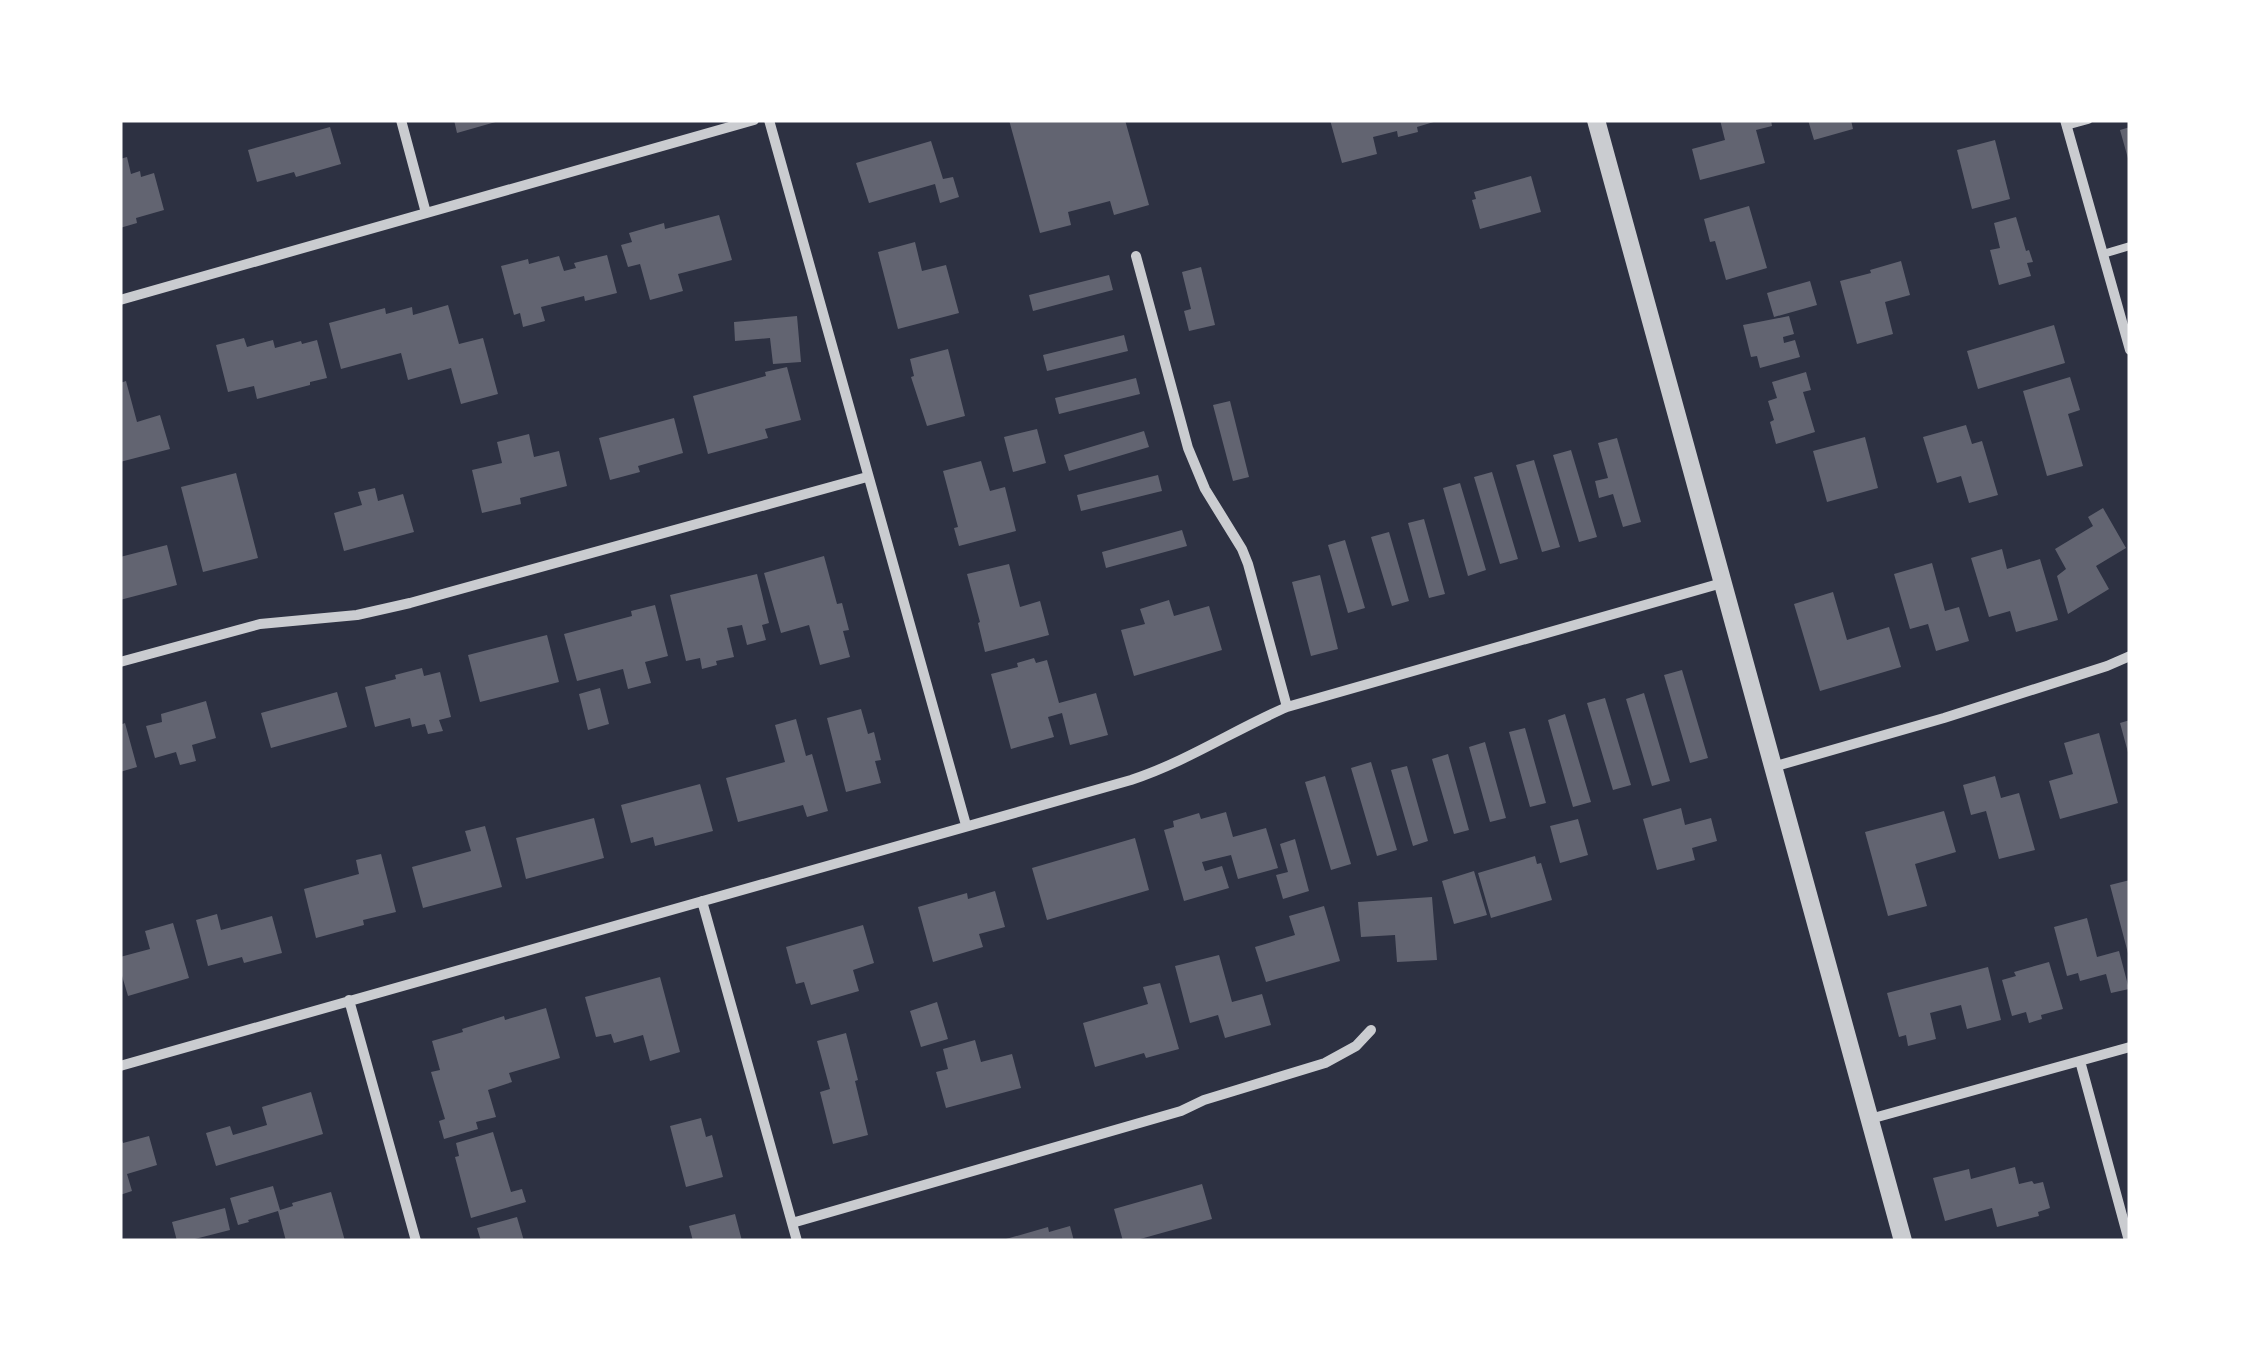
<svg xmlns="http://www.w3.org/2000/svg" width="2250" height="1361" font-family="Mulish,sans-serif">
<style>
.building{fill:#626471}
.lines{fill:none;stroke-linecap:round;stroke-linejoin:round}
.service{stroke:#caccd0;stroke-width:8}
.minor{stroke:#caccd0;stroke-width:10}
.tertiary{stroke:#caccd0;stroke-width:18}
</style>
<rect width="100%" height="100%" fill="#2d3142"/>
<path class="building" d="M454,120H499V121L457,133Z
M1009,120H1125L1149,205L1114,215L1110,201L1068,212L1071,225L1040,233Z
M1330,120H1437V121L1417,127L1418,132L1398,137L1397,131L1373,137L1377,154L1342,163Z
M1720,120H1771L1772,126L1756,130L1765,163L1700,180L1692,149L1725,140Z
M1808,120H1851L1853,129L1814,140Z
M330,127L341,164L296,177L294,172L257,182L248,150Z
M2130,127V162H2129L2120,130Z
M1995,140L2010,199L1972,209L1957,150Z
M931,141L943,179L953,177L959,197L940,203L935,184L869,203L856,163Z
M127,157L131,174L140,171L141,177L154,173L164,210L136,218L137,223L120,228V159Z
M1531,176L1541,212L1480,229L1472,200L1476,199L1474,192Z
M1749,206L1767,268L1726,280L1715,241L1710,242L1704,219Z
M719,215L732,260L678,274L683,291L650,300L640,264L628,267L621,245L632,242L629,233L664,223L665,229Z
M2016,217L2026,251L2029,250L2033,262L2027,263L2031,276L1999,285L1990,250L2000,248L1994,223Z
M915,242L922,271L946,265L959,313L898,329L878,252Z
M607,255L617,293L585,301L584,296L541,307L545,321L523,327L520,313L514,315L501,266L528,259L529,264L559,256L564,271L576,268L574,263Z
M1901,261L1910,295L1885,302L1893,334L1857,344L1840,281L1871,273L1870,270Z
M1201,267L1215,325L1189,331L1184,311L1191,309L1182,272Z
M1109,275L1113,290L1033,311L1029,295Z
M1810,281L1817,305L1774,317L1767,293Z
M448,305L459,344L483,338L498,394L461,404L451,368L408,380L401,353L341,369L329,323L385,308L386,314L412,307L413,315Z
M797,316L801,362L773,364L770,338L735,341L734,322Z
M1789,316L1794,334L1783,337L1784,343L1795,340L1800,357L1760,368L1757,356L1751,357L1743,325Z
M2054,325L2065,363L1978,389L1967,351Z
M1124,335L1128,351L1047,371L1043,355Z
M244,338L247,347L273,340L275,348L301,341L302,344L317,340L327,378L310,382V385L257,399L254,386L228,392L216,345Z
M948,349L965,416L927,426L911,377L914,376L910,359Z
M787,367L801,420L765,429L768,438L708,454L693,396L766,376L765,372Z
M1806,372L1811,390L1803,392L1815,432L1776,444L1770,422L1774,420L1768,401L1777,398L1772,382Z
M2070,377L2080,410L2068,414L2083,466L2047,476L2023,391Z
M1136,378L1140,394L1059,414L1055,398Z
M126,381L137,422L160,415L170,449L120,462V383Z
M1230,401L1249,477L1233,481L1213,405Z
M674,418L683,453L638,466L640,472L610,480L599,438Z
M1966,425L1972,444L1982,441L1998,495L1969,503L1961,476L1937,483L1923,437Z
M1037,429L1046,463L1013,472L1004,437Z
M1144,431L1149,447L1069,471L1064,455Z
M529,434L534,457L559,451L567,486L520,498L521,504L482,513L472,470L502,463L497,442Z
M1865,437L1878,488L1827,502L1813,451Z
M1617,438L1641,522L1623,527L1613,494L1599,498L1595,481L1608,478L1598,443Z
M1571,450L1597,537L1579,542L1553,455Z
M1534,460L1560,547L1542,552L1516,465Z
M981,461L990,491L1005,487L1016,531L959,546L954,528L958,527L943,471Z
M1492,472L1518,559L1500,564L1474,477Z
M236,473L258,558L203,572L181,487Z
M1158,475L1162,491L1081,511L1077,495Z
M1460,483L1486,570L1468,576L1443,488Z
M375,488L378,501L403,494L414,532L344,551L334,513L362,505L358,492Z
M2103,508L2126,548L2096,566L2109,589L2068,614L2057,576L2066,569L2055,549L2093,526L2088,517Z
M1424,519L1445,594L1429,598L1408,523Z
M1182,530L1187,546L1106,568L1102,552Z
M1389,532L1409,601L1392,606L1371,537Z
M1345,540L1365,608L1348,613L1328,545Z
M167,545L177,585L120,600V557Z
M2002,549L2007,569L2040,559L2058,620L2016,632L2010,611L1989,617L1971,558Z
M824,556L837,604L842,603L849,630L843,631L850,657L820,665L809,625L781,633L764,573Z
M1932,563L1945,611L1959,607L1969,641L1936,651L1928,624L1910,629L1894,574Z
M1009,564L1020,607L1040,601L1049,635L985,652L978,623L980,622L967,574Z
M757,574L769,623L762,625L766,640L747,645L742,625L727,628L734,657L716,661L717,665L702,669L700,658L686,661L670,595Z
M1320,575L1338,649L1311,656L1292,582Z
M1833,592L1847,640L1889,627L1901,667L1820,691L1794,604Z
M1169,600L1174,616L1209,606L1222,650L1134,676L1121,630L1145,624L1140,609Z
M655,605L668,656L645,662L651,683L628,689L623,669L577,681L564,634L632,616L631,611Z
M547,635L559,682L480,702L468,655Z
M1034,658L1036,663L1047,660L1059,703L1096,693L1108,735L1070,745L1062,713L1048,717L1054,737L1011,749L991,674L1018,667L1017,663Z
M422,668L424,676L440,672L451,717L439,720L443,731L428,734L425,724L412,727L410,718L375,727L365,687L396,679L395,675Z
M1682,670L1708,758L1690,763L1664,675Z
M600,688L609,724L588,730L579,694Z
M337,692L347,727L271,748L261,713Z
M1644,693L1670,781L1652,786L1626,699Z
M1605,698L1631,785L1613,790L1587,703Z
M206,701L216,738L192,745L196,761L180,765L176,752L155,758L146,726L162,722L161,714Z
M861,709L868,734L874,732L881,760L875,761L881,783L846,792L827,718Z
M1565,714L1591,802L1573,807L1548,720Z
M796,719L806,756L812,754L828,811L807,817L803,805L738,822L726,778L785,762L775,725Z
M2130,720V756H2129L2120,723Z
M125,723L137,767L120,772V725Z
M1525,728L1546,803L1530,807L1509,732Z
M2099,733L2118,803L2060,819L2049,781L2073,774L2064,743Z
M1485,742L1506,818L1490,822L1469,747Z
M1448,754L1469,830L1454,834L1432,759Z
M1371,762L1397,850L1377,856L1351,768Z
M1407,766L1428,841L1413,846L1391,770Z
M1325,776L1351,864L1331,870L1305,782Z
M1995,776L2001,798L2019,793L2035,850L1999,859L1986,811L1971,815L1963,785Z
M700,784L713,831L655,846L653,837L631,843L621,805Z
M1681,808L1685,825L1711,818L1717,841L1692,848L1695,860L1657,870L1643,819Z
M1944,811L1956,852L1915,864L1927,906L1888,916L1865,832Z
M1226,812L1233,837L1266,828L1278,868L1238,879L1231,855L1202,862L1205,871L1222,866L1229,888L1184,901L1164,830L1174,827L1173,821L1199,813L1201,819Z
M594,818L604,858L526,879L516,838Z
M1578,819L1588,855L1560,863L1550,826Z
M485,826L502,887L423,908L412,867L471,851L465,831Z
M1135,838L1149,890L1047,920L1032,868Z
M1295,839L1309,891L1283,899L1276,875L1288,872L1280,844Z
M381,854L396,912L363,920L364,925L316,938L304,889L359,874L356,860Z
M1535,856L1537,864L1541,863L1552,900L1491,918L1478,873Z
M1474,871L1487,915L1454,924L1442,881Z
M2130,880V957H2129L2110,885Z
M995,891L1005,927L979,934L983,947L933,962L918,907L967,893L968,899Z
M1432,897L1437,960L1397,962L1395,935L1361,937L1358,902Z
M1324,906L1340,961L1266,982L1255,947L1295,935L1289,916Z
M217,914L221,930L272,916L282,953L244,963L242,957L208,966L196,920Z
M2087,918L2097,957L2119,951L2129,989L2111,993L2106,974L2080,981L2078,973L2067,976L2054,927Z
M173,923L189,978L128,996L120,969V957L150,949L145,931Z
M863,925L874,963L853,970L859,991L811,1005L804,982L796,984L786,947Z
M1219,955L1232,1002L1262,994L1271,1025L1225,1038L1218,1015L1190,1023L1175,966Z
M2049,962L2063,1009L2041,1015L2042,1019L2029,1023L2026,1012L2012,1016L2002,980L2016,976L2014,972Z
M1988,967L2001,1020L1967,1029L1961,1005L1930,1013L1936,1039L1908,1046L1906,1035L1899,1037L1887,993Z
M660,977L680,1052L650,1061L643,1035L614,1043L611,1034L596,1037L585,997Z
M1160,983L1179,1049L1146,1058L1144,1053L1095,1067L1083,1023L1148,1004L1143,987Z
M937,1002L948,1039L921,1047L910,1011Z
M546,1008L560,1058L509,1073L512,1082L488,1090L496,1117L476,1122L478,1129L444,1139L439,1121L445,1119L431,1072L440,1070L432,1041L463,1032L462,1029L504,1016L505,1020Z
M846,1033L858,1080L855,1081L868,1135L833,1144L820,1092L830,1089L817,1041Z
M975,1040L981,1062L1012,1054L1021,1088L946,1108L936,1072L948,1069L943,1049Z
M311,1092L323,1134L216,1166L206,1133L230,1126L233,1135L267,1125L262,1107Z
M701,1118L706,1137L712,1135L723,1177L686,1187L670,1126Z
M493,1132L511,1192L522,1189L526,1202L471,1218L455,1157L459,1156L456,1143Z
M120,1136L123,1143L149,1136L157,1165L127,1174L132,1191L120,1195Z
M2015,1167L2019,1184L2032,1181L2034,1184L2043,1182L2050,1208L2038,1212L2039,1216L1997,1227L1992,1208L1945,1221L1933,1178L1969,1169L1971,1179Z
M1202,1184L1212,1219L1133,1241H1123L1114,1209Z
M273,1186L280,1210L293,1206L292,1203L331,1192L345,1241H286L278,1211L248,1220L249,1222L238,1225L230,1198Z
M225,1208L230,1230L187,1241H177L172,1222Z
M735,1214L742,1241H693L689,1226Z
M517,1217L524,1241H481L477,1228Z
M1070,1226L1074,1241H999L1048,1227L1049,1232Z"/>
<g class="lines">
<path class="service" d="M2066,126L2088,120
M2103,254L2130,246"/>
<path class="minor" d="M401,120L426,213
M769,120L966,825
M2065,120L2130,350
M1136,256L1188,448L1205,489L1242,549L1248,564L1287,707
M120,300L754,120
M120,662L260,624L357,615L410,603L867,477
M1773,767L1944,718L2107,666L2130,656
M702,901L797,1241
M349,1000L416,1241
M2080,1061L2129,1241
M120,1066L1131,780C1186,762 1234,730 1287,707L1722,583
M1870,1119L2130,1047
M792,1223L1181,1111L1204,1100L1325,1063L1356,1046L1371,1030"/>
<path class="tertiary" d="M1596,120L1903,1241"/>
</g>
<rect width="2250" height="1361" fill="none" stroke="#ffffff" stroke-width="245"/>
</svg>
